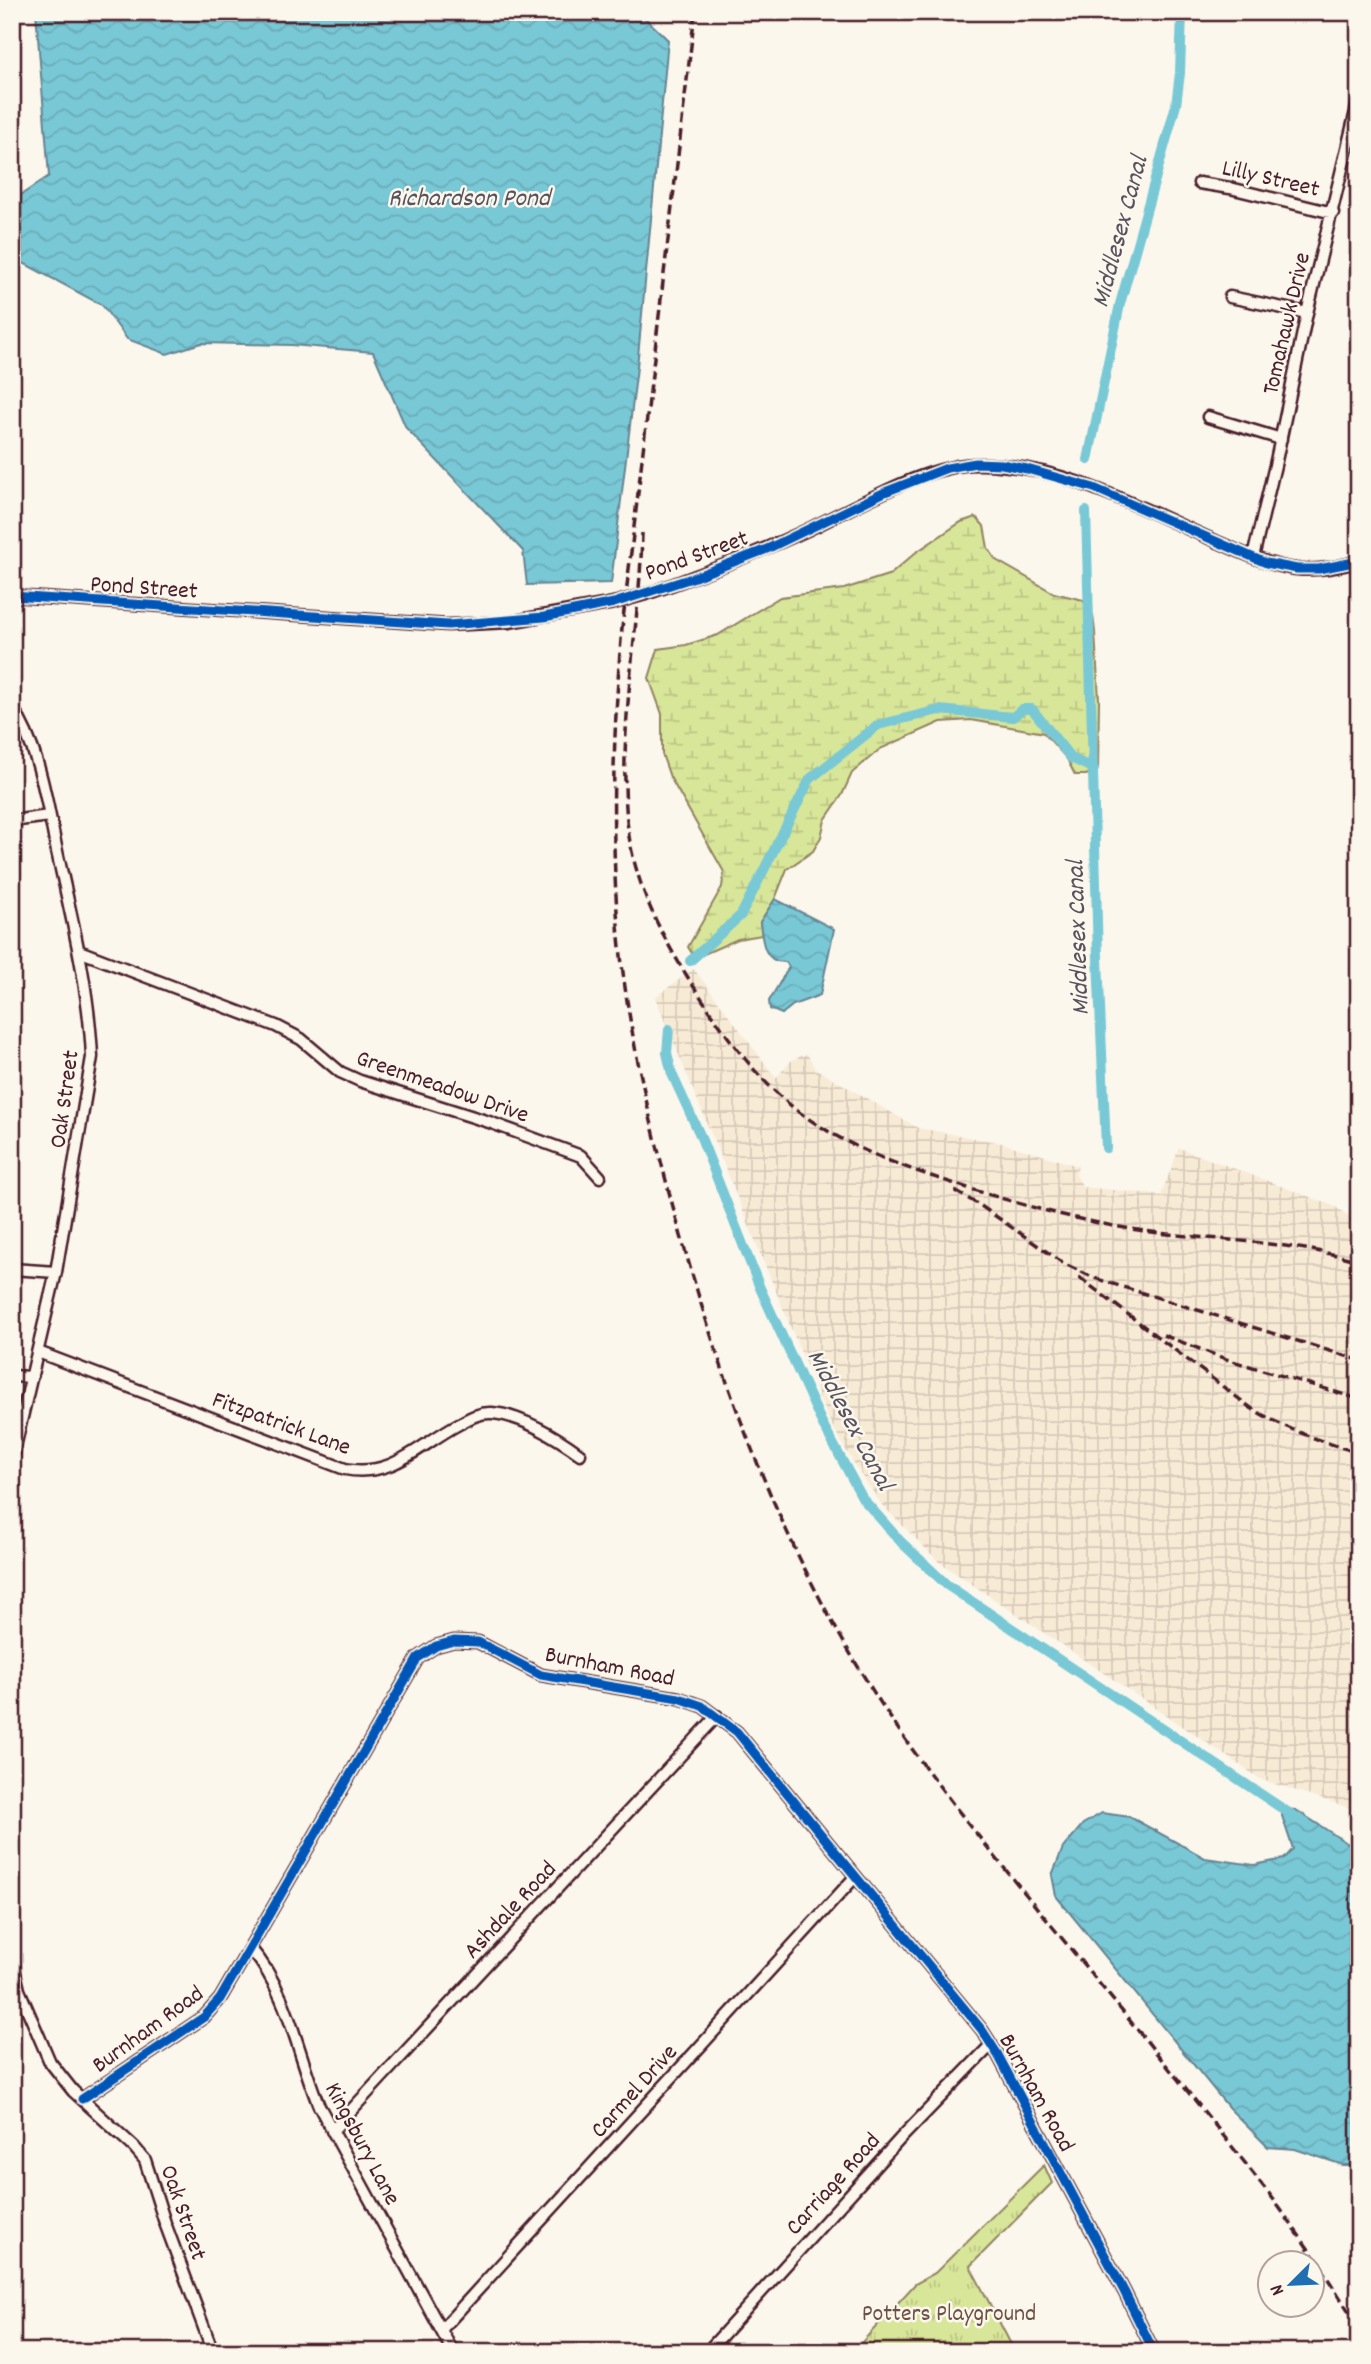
<svg xmlns="http://www.w3.org/2000/svg" width="1371" height="2364" font-family="Dekko,sans-serif">
<style>
.industrial{fill:url(#industrial-grid)}
.wetland{fill:url(#wetland-marsh);stroke:#918262;stroke-width:2}
.park{fill:url(#park-tufts);stroke:#918262;stroke-width:2}
.water{fill:url(#water-waves);stroke:#668492;stroke-width:2}
.lines{fill:none;stroke-linecap:round;stroke-linejoin:round}
.canal{stroke:#79c8d6;stroke-width:10}
.minor-casing{stroke:#4a1f2b;stroke-width:15}
.minor{stroke:#fbf7ec;stroke-width:10}
.rail{stroke:#4a1f2b;stroke-width:3.5;stroke-dasharray:10 5;stroke-linecap:butt}
.minor-bridge-casing{stroke:#4a1f2b;stroke-width:15;stroke-linecap:butt}
.minor-bridge{stroke:#fbf7ec;stroke-width:10}
.cycleway-casing{stroke:#fbf7ec;stroke-width:13}
.cycleway{stroke:#0057b8;stroke-width:9}
.labels{text-anchor:middle;stroke-width:5;stroke-linejoin:round;paint-order:stroke}
.street-label{font-size:24px;fill:#4a1f2b;stroke:#fbf7ec}
.park-label{font-size:24px;fill:#6e5146;stroke:#fbf7ec}
.water-label{font-size:26px;font-style:italic;fill:#58525e;stroke:#fbf7ec}
</style>
<defs>
<pattern id="industrial-grid" width="8" height="8" patternUnits="userSpaceOnUse" patternTransform="scale(1.75)"><rect width="8" height="8" fill="#f8ebd6"/><path d="M0 4h8M4 0v8" fill="none" stroke="#d6c9b8"/></pattern>
<pattern id="wetland-marsh" width="20" height="14" patternUnits="userSpaceOnUse" patternTransform="scale(1.75)"><rect width="20" height="14" fill="#d8e699"/><path d="M1 5h8M5 5V1M11 12h8M15 12V8" fill="none" stroke="#bbc584"/></pattern>
<pattern id="park-tufts" width="24" height="20" patternUnits="userSpaceOnUse" patternTransform="scale(1.75)"><rect width="24" height="20" fill="#d8e699"/><path d="M3 7l-1-3M5 7V3M7 7l1-3M15 17l-1-3M17 17v-4M19 17l1-3" fill="none" stroke="#bbc584"/></pattern>
<pattern id="water-waves" width="16" height="10" patternUnits="userSpaceOnUse" patternTransform="scale(1.75)"><rect width="16" height="10" fill="#79c8d6"/><path d="M0 5q4-4 8 0t8 0" fill="none" stroke="#6aabb8"/></pattern>
</defs>
<rect width="100%" height="100%" fill="#fbf7ec"/>
<filter id="ink" filterUnits="userSpaceOnUse"><feTurbulence type="fractalNoise" baseFrequency=".0143" numOctaves="2"/><feDisplacementMap in="SourceGraphic" scale="14" xChannelSelector="R" yChannelSelector="G"/><feConvolveMatrix kernelMatrix="1 2 1 2 8 2 1 2 1" color-interpolation-filters="sRGB"/></filter>
<g filter="url(#ink)">
<path class="industrial" d="M694,969L776,1078L792,1060L807,1054L816,1069L918,1128L1002,1143L1078,1166L1076,1175L1083,1187L1161,1195L1179,1148L1334,1206L1359,1223V1811L1262,1780L939,1562L882,1505L855,1466L828,1418L655,997Z"/>
<path class="wetland" d="M976,517L984,526L988,548L996,560L1054,593L1083,600L1093,615L1095,632L1099,700L1098,770L1086,775H1075L1067,759L1044,733L971,720L941,722L880,749L852,773L842,795L825,820L821,837L813,851L787,869L775,899L760,922L762,935L738,939L695,958L688,947L722,887L724,872L670,777L662,754V714L649,678L658,649L686,645L718,635L780,597L844,589L891,574L915,553L961,522Z"/>
<path class="park" d="M1044,2165L1052,2183L970,2266L1015,2352H853L915,2284L935,2273Z"/>
<path class="water" d="M36,12H639L668,40L637,367L611,583L527,585L523,551L406,428L373,352L291,345L201,343L167,354L127,339L102,305L12,257V201L49,176Z
M775,899L834,929L820,995L793,1005L782,1014L770,1009L769,1001L789,967L786,962C763,964 762,939 760,922Z
M1283,1809L1296,1810L1359,1851V2165H1343L1295,2149L1268,2147L1229,2108L1056,1896L1052,1875L1063,1848L1083,1824L1102,1813L1130,1817L1205,1858L1254,1865L1284,1859L1293,1849L1282,1816Z"/>
<g class="lines">
<path class="canal" d="M1088,460L1120,304L1176,105L1180,73L1182,12
M1086,511L1098,958L1106,1148
M690,961L741,915L810,779L878,725L939,710L1013,717L1022,709H1032L1071,758L1094,769
M669,1029L667,1053L672,1074L700,1135L760,1288L822,1423L863,1499L901,1542L947,1585L1295,1817"/>
<defs>
<path id="minor" d="M1199,183L1230,188L1333,213
M1230,297L1307,313
M1208,417L1281,439
M1253,557L1276,461L1307,313L1359,99
M649,593C703,574 756,554 807,530C854,508 929,463 980,464C1059,464 1140,508 1211,539C1239,551 1265,565 1296,569C1316,571 1339,567 1359,561
M12,596L448,625L509,622L614,603
M12,707C41,751 47,806 58,856C73,923 89,989 92,1057L56,1272L12,1460
M12,821L49,816
M79,951L276,1026L301,1039L340,1072L360,1081L489,1122L581,1156L600,1177
M12,1269L56,1272
M38,1352L345,1469C392,1478 418,1446 457,1425C468,1419 479,1412 492,1413C521,1415 558,1438 580,1454
M12,1376L32,1377
M251,1949C289,1993 297,2053 319,2106L453,2352
M12,1959L19,1990L50,2062L73,2091L134,2147L145,2160L165,2223L213,2352
M82,2099L204,2017L220,1999L418,1658L436,1646L454,1641L478,1642L541,1675L679,1698L702,1706L737,1732L982,2030L998,2055L1124,2291L1154,2352
M332,2131L717,1716
M441,2330L855,1877
M707,2352L900,2139L991,2045"/>
</defs>
<use href="#minor" class="minor-casing"/>
<use href="#minor" class="minor"/>
<path class="rail" d="M695,12L622,628C613,731 610,834 619,937C628,1031 650,1123 675,1214C724,1394 789,1568 894,1723C942,1794 997,1859 1051,1925C1126,2016 1202,2107 1274,2200L1312,2254L1359,2327
M642,533C640,628 618,724 627,820C633,886 665,944 702,999C730,1042 763,1087 806,1117C856,1152 911,1170 968,1188C1031,1208 1094,1225 1159,1233C1226,1241 1294,1242 1359,1261
M955,1191L981,1206L1063,1263L1094,1278L1359,1360
M1079,1277L1251,1408C1285,1429 1320,1441 1359,1453
M1163,1335L1226,1359L1359,1399"/>
<defs>
<path id="minor-bridge" d="M614,603L649,593"/>
</defs>
<use href="#minor-bridge" class="minor-bridge-casing"/>
<use href="#minor-bridge" class="minor-bridge"/>
<defs>
<path id="cycleway" d="M12,596L448,625L544,617L614,603L692,578L767,549L885,492L947,468L976,463L1002,464L1027,469L1094,488L1266,563L1297,569H1319L1359,561
M82,2099L204,2017L220,1999L418,1658L436,1646L454,1641L478,1642L541,1675L679,1698L702,1706L737,1732L982,2030L998,2055L1124,2291L1154,2352"/>
</defs>
<use href="#cycleway" class="cycleway-casing"/>
<use href="#cycleway" class="cycleway"/>
</g>
</g>
<g class="labels">
<g class="street-label">
<text transform="translate(1271 177) rotate(13)" y="8">Lilly Street</text>
<text transform="translate(1285 323) rotate(-77)" y="8">Tomahawk Drive</text>
<text transform="translate(696 554) rotate(-20)" y="8">Pond Street</text>
<text transform="translate(144 586) rotate(4)" y="8">Pond Street</text>
<text transform="translate(443 1085) rotate(19)" y="8">Greenmeadow Drive</text>
<text transform="translate(63 1099) rotate(-82)" y="8">Oak Street</text>
<text transform="translate(282 1422) rotate(20)" y="8">Fitzpatrick Lane</text>
<text transform="translate(610 1665) rotate(11)" y="8">Burnham Road</text>
<text transform="translate(509 1909) rotate(-47)" y="8">Ashdale Road</text>
<text transform="translate(147 2028) rotate(-36)" y="8">Burnham Road</text>
<text transform="translate(633 2090) rotate(-48)" y="8">Carmel Drive</text>
<text transform="translate(1038 2092) rotate(61)" y="8">Burnham Road</text>
<text transform="translate(364 2143) rotate(62)" y="8">Kingsbury Lane</text>
<text transform="translate(832 2183) rotate(-48)" y="8">Carriage Road</text>
<text transform="translate(185 2212) rotate(71)" y="8">Oak Street</text>
</g>
<g class="park-label">
<text x="949" y="2320">Potters Playground</text>
</g>
<g class="water-label">
<text x="469" y="205">Richardson Pond</text>
<text transform="translate(1118 231) rotate(-75)" y="9">Middlesex Canal</text>
<text transform="translate(1076 938) rotate(-92)" y="9">Middlesex Canal</text>
<text transform="translate(852 1419) rotate(62)" y="9">Middlesex Canal</text>
</g>
</g>
<rect width="1371" height="2364" fill="none" stroke="#fbf7ec" stroke-width="42"/>
<rect x="21" y="21" width="1329" height="2322" fill="none" stroke="#4a1f2b" stroke-width="2.5" filter="url(#ink)"/>
<g transform="translate(1291 2284) rotate(246)"><circle r="33" fill="#fbf7ec" stroke="#b4a19f" stroke-width="2"/>
<path d="M0-5L12 26L0 18L-12 26Z" fill="#1f6fb2"/>
<text y="-10" font-size="19" font-weight="bold" text-anchor="middle" fill="#4a1f2b">N</text>
</g>
</svg>
